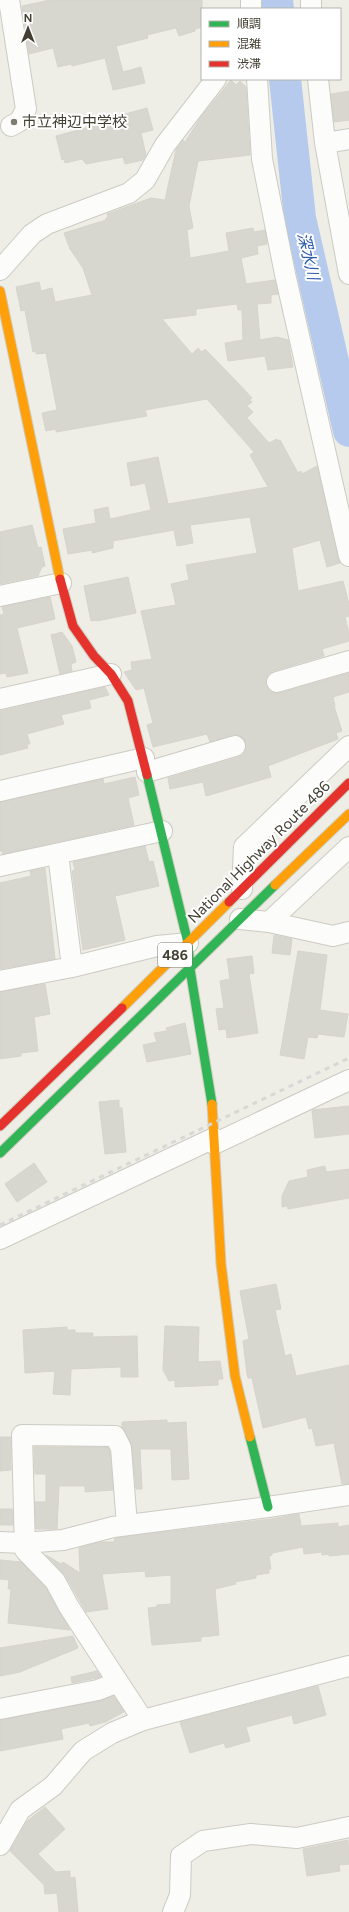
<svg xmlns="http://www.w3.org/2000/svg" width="349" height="1912" font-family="Figtree,'Noto Sans JP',sans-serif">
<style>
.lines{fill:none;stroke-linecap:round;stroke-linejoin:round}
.river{stroke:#b5caec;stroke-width:32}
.building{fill:#d7d6cf;stroke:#d6d4cc}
.street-casing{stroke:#cccbc3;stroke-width:22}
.fast-casing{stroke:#cecdbf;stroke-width:11}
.slow-casing{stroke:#cecdbf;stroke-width:11}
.jam-casing{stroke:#cecdbf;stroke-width:11}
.street{stroke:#fcfcfb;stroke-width:20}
.fast{stroke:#30b455;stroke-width:9}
.slow{stroke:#ff9f0a;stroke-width:9}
.jam{stroke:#e5322d;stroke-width:9}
.rail{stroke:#d8d8d7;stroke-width:3;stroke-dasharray:5 5;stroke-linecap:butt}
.poi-dot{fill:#7f7d72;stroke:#fff;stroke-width:1.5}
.labels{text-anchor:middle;stroke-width:4;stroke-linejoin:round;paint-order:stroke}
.shield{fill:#fff;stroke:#7b7970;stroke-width:1}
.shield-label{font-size:14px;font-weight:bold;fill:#434033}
.poi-label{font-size:15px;fill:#434033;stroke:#fff;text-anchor:start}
.street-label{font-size:15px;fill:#434033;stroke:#fff}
.water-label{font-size:16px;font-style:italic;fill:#2d5aad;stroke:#fff}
</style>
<rect width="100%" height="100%" fill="#eeede6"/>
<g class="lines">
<path class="river" d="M277,0L278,9
M285,79L300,218L349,431"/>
</g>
<path class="building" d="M50,0H202V27L195,29V31L179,36L176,28L147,35L148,38L116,46L123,72L141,67L145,83L113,90L105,58L72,66L71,64L58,67L53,48L29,54L22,6Z
M231,80L236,85L240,81L246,87L250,155L198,161L189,206L193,228L187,230L190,258L229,251L226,233L253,228L254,232L265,230L267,244L257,246L258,254L241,258L246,284L275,280L278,294L271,295V303L257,304L260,340L277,337L288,340L293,367L268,370L265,356L228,361L225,343L243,340L242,310H238L237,304L196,309V315L162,319L192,354L198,348L202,352L205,349L239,384L252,398L250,400L252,402L247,406L253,412L247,418L269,443L277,439L278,441L280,440L298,473L301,471L302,474L317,466L340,563L327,567L320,540L292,548L298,591L343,581L349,604V616L345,617L349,633V641L322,649L324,656L273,671L268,674L266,679V685L269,691L274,693H280L349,673V692L333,697L335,706H334L342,731L336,733L338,739L268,766L271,777L206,796L203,782L170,789L168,778L239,757L244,754L246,749V743L243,738L238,735H232L210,742L207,734L153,747L147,725L153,723L144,688L136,690L124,672L132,670L131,662L152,659L141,611L176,605L171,584L189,580L186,565L257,553L250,517L190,525L193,543L177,546L174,530L113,541V548L92,553V550L68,554L63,529L96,523L94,510L108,507L110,519L151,510L145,483L131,486L127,463L158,457L168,504L268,487L250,455L254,452L207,399L145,410L147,416L56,432V429L46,431L42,413L57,410L46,353L36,354V351L33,352L25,310L21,311L16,287L39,282L41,291L52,288L55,302L92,295L83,268L70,249L64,233L106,220V218L108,217L107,214L151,198L165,200L176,150L183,140L185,142L201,117Z
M349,91V120L334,122L331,94Z
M147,108L153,130L141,133L146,155L143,160L125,164L123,157L86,164L82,159L65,163L64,159L62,160L56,136L112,121L111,118Z
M32,525L38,548L41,547L45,566L42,567L38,576L0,584V532Z
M128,577L136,613L97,621V620L91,621L84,586Z
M50,597L55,619L17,628L28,673L7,677L6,673L0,674V615L4,614L2,607Z
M62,632L72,646L76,662L71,664L72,671L60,674L51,635Z
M105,687L109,695L89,700L91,708L61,715L64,724L27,734L30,744H27L28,748L0,755V711Z
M135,777L139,795L128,798L134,825L3,854L2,851H0V802L103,779L104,784Z
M145,846L149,862L153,861L159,886L115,896L125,940L83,950L72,871L75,870L73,862Z
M45,868L55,959L0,969V883L31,876L30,871Z
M274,935L292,939L290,955L272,953Z
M298,951L327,955L320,1010L348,1014L344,1037L318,1034L317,1038L308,1037L304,1059L280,1055Z
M252,956L254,973L249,974L258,1033L227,1038L226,1029L219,1030L216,1009L224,1008L220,981L230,979L227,959Z
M45,984L50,1014L34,1017L38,1051L21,1053V1056L0,1059V992Z
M185,1023L191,1054L147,1062L143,1045L157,1042L154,1033L167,1031L166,1028Z
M119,1100V1108H122L126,1152L105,1154L99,1102Z
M349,1106V1134L315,1138L312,1110Z
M34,1163L47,1182L17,1202L5,1184Z
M325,1166L326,1172L349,1169V1198L288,1209L287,1206L282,1207V1196L289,1181L308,1177L307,1170Z
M276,1284L281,1309L275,1310L285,1356L291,1354L296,1376L349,1365V1484H342L334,1443L316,1446L312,1428L309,1429L306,1417L263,1428L252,1378H248L247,1374L243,1341L249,1339L240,1291Z
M165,1326L199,1327L198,1362L220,1361L223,1379H218V1385L175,1387V1380L169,1381L163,1370Z
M67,1327V1330H75V1333H93V1337L137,1336L138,1377H121V1367L71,1369L70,1395L53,1394L55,1371L25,1373L23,1330Z
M167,1420V1423L186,1422L189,1479L172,1480L171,1449H140L142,1489H136L132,1447L122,1427V1422Z
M0,1437H11V1470L0,1471Z
M34,1447H108L110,1451L113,1490L85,1492V1486H59L57,1529H36L35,1502H46V1474H35Z
M0,1509H12L13,1525H0Z
M299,1514L301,1526L338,1523V1527L349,1525V1554L329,1556V1554L322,1555V1552L304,1554L303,1547L272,1553V1555L269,1556L271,1569H269V1573L256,1575V1578L235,1582L236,1584L215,1589L219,1635L201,1637V1641L152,1645L148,1608L157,1607V1605L171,1604V1575L146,1577L145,1571L102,1574L108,1609L86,1612L65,1575L46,1555L61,1564L63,1562L80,1573L79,1548L100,1542H114L115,1538L271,1519Z
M0,1560L21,1562L46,1588L70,1630L8,1623L11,1589H8L9,1580L0,1579Z
M73,1636L78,1648L20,1672L0,1676V1648Z
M97,1671L101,1677L72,1683L71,1677Z
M318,1686L326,1715L294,1724L292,1715L246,1727L250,1741L226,1748L224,1743L190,1753L180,1722Z
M114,1696L124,1712L105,1722L90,1726L89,1723L61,1729L63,1739L0,1751V1720L100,1701Z
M45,1807L65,1829L38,1854L56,1872L70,1871V1878L75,1877L78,1912H59L57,1893L45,1894L44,1885L10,1851L27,1821Z
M348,1840L349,1864L339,1865L340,1871L307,1876L303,1849Z"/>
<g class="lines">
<defs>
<path id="street" d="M9,0L26,109L20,121L11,126
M251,0V9
M311,0V9
M257,79L262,159L285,274L349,556
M318,79L325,143L349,274
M325,143L349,139
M0,270L32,234L47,224L129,193L145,180L165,145L216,79
M0,596L61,583
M277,682L349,661
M0,699L111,674
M147,772L235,746
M0,791L144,758
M58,854L72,967
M0,866L162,831
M242,889L244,847L349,746
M240,919L269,922L333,936L349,932
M269,922L349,847
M0,981L72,967L157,946L188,943
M214,1144L349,1080
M0,1239L214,1138
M127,1525L121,1448L115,1436L22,1435L25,1550L55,1581L69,1607L143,1720
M0,1542L23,1543L63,1540L113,1527L268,1507L349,1495
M0,1709L98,1690L118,1682
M0,1845L20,1810L53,1786L83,1751L112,1733L143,1720L349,1666
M173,1912L180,1895L181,1856L203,1841L251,1834L297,1838L349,1827"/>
<path id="fast" d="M147,775L188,943L190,969L212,1104
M0,1153L275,885
M250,1437L268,1507"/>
<path id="slow" d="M0,291L60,579
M275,885L349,814
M122,1008L229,902
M212,1104L221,1264L235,1376L250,1437"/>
<path id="jam" d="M60,579L73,626L94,656L111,674L128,701L147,775
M229,902L349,783
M0,1126L122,1008"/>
</defs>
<use href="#street" class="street-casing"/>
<use href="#fast" class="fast-casing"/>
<use href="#slow" class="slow-casing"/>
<use href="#jam" class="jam-casing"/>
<use href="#street" class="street"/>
<use href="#fast" class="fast"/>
<use href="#slow" class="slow"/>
<use href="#jam" class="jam"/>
<path class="rail" d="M0,1225L349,1058"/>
</g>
<circle class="poi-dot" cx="14" cy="122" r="4"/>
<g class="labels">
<rect class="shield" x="158" y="943" width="34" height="24" rx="3"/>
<g class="shield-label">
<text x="175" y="960">486</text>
</g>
<g class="poi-label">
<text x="22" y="127">市立神辺中学校</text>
</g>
<g class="street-label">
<text transform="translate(259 852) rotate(-45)" y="5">National Highway Route 486</text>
</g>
<g class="water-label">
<text transform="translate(309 256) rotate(77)" y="6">深水川</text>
</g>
</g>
<rect x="201" y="8" width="140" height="72" fill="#ffffff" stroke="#b4b3ad"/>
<rect x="209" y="21" width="20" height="6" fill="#30b455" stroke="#b4b3ad"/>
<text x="237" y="28" font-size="12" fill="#434033">順調</text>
<rect x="209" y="41" width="20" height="6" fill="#ff9f0a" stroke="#b4b3ad"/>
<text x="237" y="48" font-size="12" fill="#434033">混雑</text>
<rect x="209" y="61" width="20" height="6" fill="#e5322d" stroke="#b4b3ad"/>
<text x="237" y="68" font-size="12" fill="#434033">渋滞</text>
<g transform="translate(28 28)" stroke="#ffffff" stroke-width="3" paint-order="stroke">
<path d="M0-3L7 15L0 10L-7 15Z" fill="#434033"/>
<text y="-6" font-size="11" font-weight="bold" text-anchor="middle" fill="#434033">N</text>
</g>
</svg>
